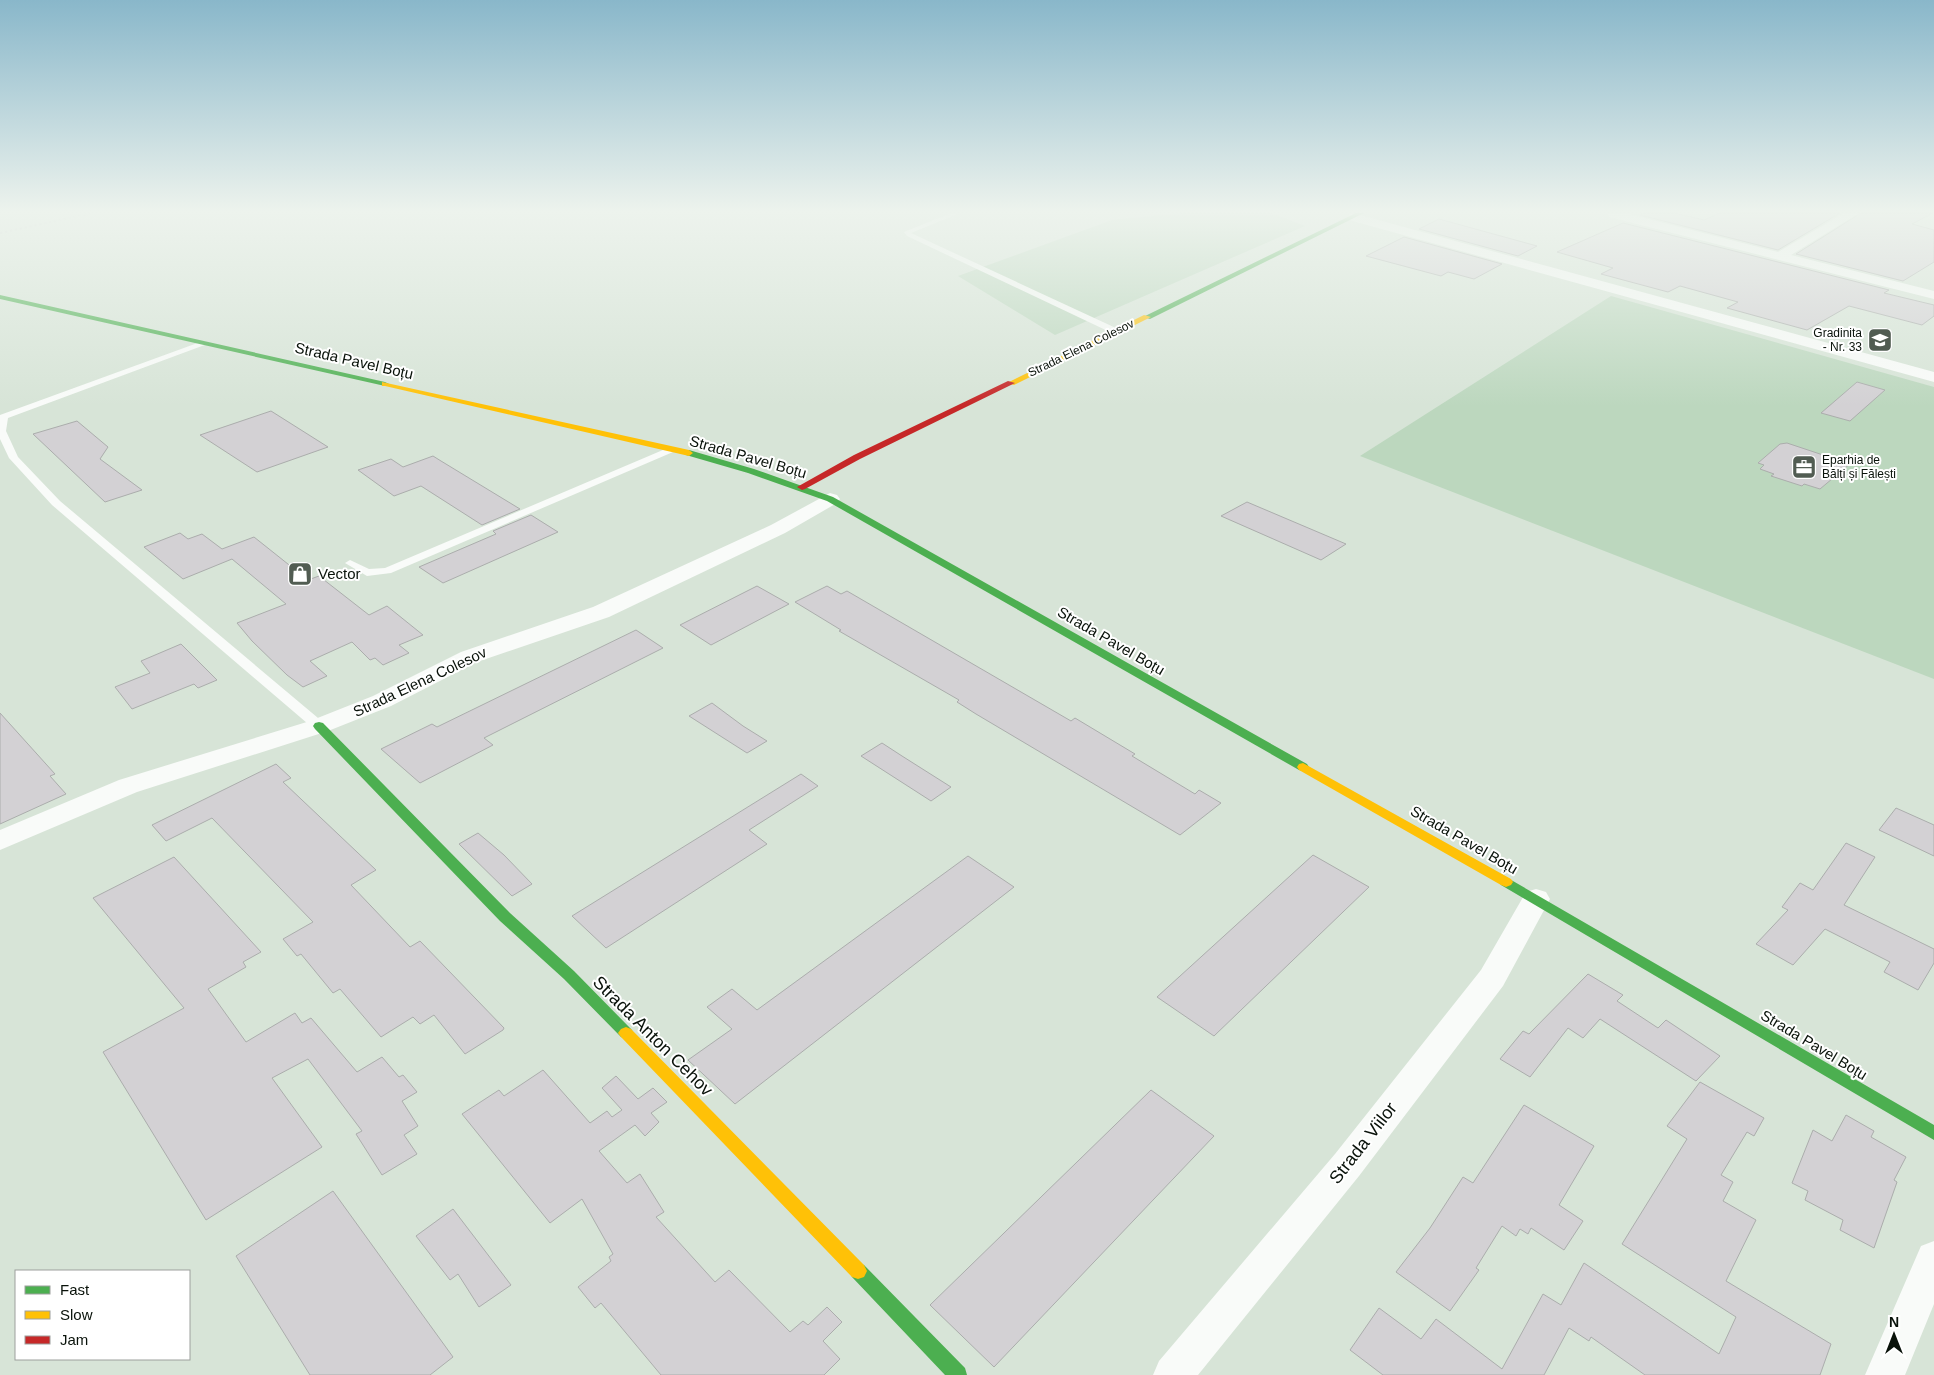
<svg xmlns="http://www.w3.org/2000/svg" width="1934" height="1375" font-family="Helvetica,sans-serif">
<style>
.green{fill:#bcd7be}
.building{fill:#d3d1d4;stroke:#abadac}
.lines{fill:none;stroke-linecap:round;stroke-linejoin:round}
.path{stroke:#cacfcb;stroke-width:2;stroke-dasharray:2.5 2.5;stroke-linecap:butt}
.lane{fill:#f9fbf9;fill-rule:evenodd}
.street{fill:#f9fbf9;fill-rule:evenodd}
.fast{fill:#4caf50;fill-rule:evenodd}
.slow{fill:#ffc107;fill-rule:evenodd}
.jam{fill:#c62828;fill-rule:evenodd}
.labels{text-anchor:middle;stroke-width:4;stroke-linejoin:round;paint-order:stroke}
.far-poi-label{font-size:12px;fill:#09120a;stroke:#fff;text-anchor:end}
.far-street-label{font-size:12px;fill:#09120a;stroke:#fff}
.street-label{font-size:15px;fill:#09120a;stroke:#fff}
.poi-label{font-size:15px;fill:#09120a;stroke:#fff;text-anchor:start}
.near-street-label{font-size:18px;fill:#09120a;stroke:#fff}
</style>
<rect width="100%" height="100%" fill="#d7e4d7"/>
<path class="green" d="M1183,213H1272L1305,226L1055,335L958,276L1112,220Z
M1611,296L1934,387V679L1360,456Z"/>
<path class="building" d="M1644,213H1674L1704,220L1720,213H1840L1778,250L1640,215Z
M1861,213H1933L1912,224L1934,230V262L1903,281L1796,254Z
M1439,219L1537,246L1518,256L1419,229Z
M1623,223L1889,290L1884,293L1934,305V316L1922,325L1849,306L1807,330L1727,308L1738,302L1680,286L1668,292L1601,274L1613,268L1557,252Z
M1404,237L1502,264L1474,279L1448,272L1441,276L1366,256Z
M1857,382L1885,390L1850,421L1821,413Z
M271,411L328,447L257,472L200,435Z
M77,421L108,447L100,459L142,490L105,502L33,434Z
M1787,443L1829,457L1851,463L1820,489L1804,484L1802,486L1771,476L1774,474L1760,469L1764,465L1758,463L1780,444Z
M433,456L441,461L520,509L482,525L421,486L394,496L358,470L391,459L403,467Z
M1247,502L1346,544L1321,560L1221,516Z
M531,515L558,532L443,583L419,567L496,534L493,531Z
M180,533L188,539L202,534L222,549L254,537L308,580L319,576L369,615L387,606L423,635L399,645L409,653L383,665L375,658L370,660L352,642L310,661L327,676L303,687L287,675L252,641L237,623L286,604L232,559L183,579L144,547Z
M757,586L789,604L711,645L680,625Z
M827,586L841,594L847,591L1071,721L1075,718L1135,754L1132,756L1195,794L1199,790L1221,803L1180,835L976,714L957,702L959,700L839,631L841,630L795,602Z
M636,630L663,648L484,738L493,745L420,783L381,749L432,724L437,727Z
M181,644L217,680L198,688L194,684L132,709L115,687L150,673L141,661Z
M712,703L743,726L767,741L747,753L689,716Z
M0,713L55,774L50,776L66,794L0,824Z
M882,743L902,756L951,787L931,801L861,756Z
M276,764L291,778L283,782L376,870L351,885L410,947L420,941L504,1028L503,1030L465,1054L434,1015L420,1024L413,1017L381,1037L340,989L333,993L301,954L297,956L283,939L313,922L212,818L166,841L152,825Z
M801,774L818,786L749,830L767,844L606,948L572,916Z
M1896,808L1934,825V856L1879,830Z
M478,833L504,855L532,884L512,896L459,844Z
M1846,843L1875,857L1844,905L1934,949V963L1918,990L1884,972L1890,962L1825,929L1793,965L1756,944L1788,910L1782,907L1800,883L1813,890Z
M1313,855L1369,887L1214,1036L1157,997Z
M968,856L1014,887L735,1104L688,1060L732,1029L707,1007L732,989L757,1010Z
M174,857L261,952L243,962L246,967L208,989L246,1042L295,1013L302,1023L311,1018L357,1072L382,1057L399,1077L403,1075L417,1092L402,1101L418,1126L404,1135L417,1154L382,1175L356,1134L362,1131L308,1059L272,1078L322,1147L206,1220L103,1052L184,1008L93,898Z
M1588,974L1623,995L1617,1001L1658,1028L1666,1020L1720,1056L1696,1081L1600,1019L1583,1038L1568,1028L1530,1077L1500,1059L1523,1031L1529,1034Z
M543,1070L590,1123L607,1111L612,1117L622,1110L602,1088L616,1076L638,1099L653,1088L667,1102L651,1113L659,1122L645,1136L635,1125L599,1151L627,1183L640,1174L664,1212L656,1217L715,1282L729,1270L790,1332L803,1321L808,1325L827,1307L842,1322L823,1341L840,1359L824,1375H661L601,1303L595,1308L578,1287L611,1261L609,1257L613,1254L582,1199L550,1223L462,1114L499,1090L504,1096Z
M1700,1082L1764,1118L1754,1136L1747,1132L1721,1175L1733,1182L1723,1201L1756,1220L1726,1281L1831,1344L1820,1375H1645L1591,1337L1589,1341L1569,1328L1544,1375H1383L1350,1350L1379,1308L1421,1339L1436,1319L1502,1369L1543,1294L1561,1305L1584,1263L1719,1354L1736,1317L1622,1244L1687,1139L1667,1126Z
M1151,1090L1214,1136L994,1367L930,1305Z
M1524,1105L1594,1146L1559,1205L1583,1221L1564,1250L1531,1228L1528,1234L1520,1229L1516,1236L1502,1226L1476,1268L1479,1270L1450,1311L1396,1272L1430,1228L1463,1177L1473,1183Z
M1846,1115L1874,1131L1871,1137L1906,1157L1894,1180L1897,1182L1874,1248L1840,1230L1843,1220L1805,1200L1808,1191L1792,1183L1813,1130L1832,1141Z
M333,1191L453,1357L430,1375H310L236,1256Z
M453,1209L511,1285L479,1307L458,1274L450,1280L416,1236Z"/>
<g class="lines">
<path class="path" d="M0,233L92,213"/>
<path class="lane" d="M951,213H960L911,233L1118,329V333H1112L907,236L904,232Z
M203,341L210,343L8,418L6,431L18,457L60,501L324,723L325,726L324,729H314L52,505L9,458L0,439V415Z
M670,447L675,450L673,452L391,573L367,576L345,563L350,560L369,569L385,568Z"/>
<path class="street" d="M1353,213L1934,372V382L1349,220L1347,217L1349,214Z
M1625,213L1778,252L1844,213H1859L1791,255L1934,291V299L1609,217L1607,214Z
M830,493L837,495L840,499L837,503L785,533L609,617L477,662L391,706L328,731L137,792L0,850V830L119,780L310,721L373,696L461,652L593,607L771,525Z
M1536,889L1546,892L1550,899L1503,986L1359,1176L1198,1375H1153L1159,1361L1335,1154L1481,970L1526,892Z
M1934,1241V1304L1905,1375H1865L1921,1246Z"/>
<path class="fast" d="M1356,213H1364L1150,319L1143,317Z
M0,295L385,382L389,384L385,386L0,299Z
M689,450L754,469L833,497L1307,764L1309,767L1303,771L1299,770L827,501L748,473L686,455V451Z
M319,722L323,723L510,913L574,971L631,1029L634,1033L631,1037L626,1039L621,1037L564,979L500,921L315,729L313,726L315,723Z
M1506,877L1934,1125V1140L1501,885L1499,882L1501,879Z
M858,1263L864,1265L965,1368L967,1375H945L852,1277L849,1271L852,1265Z"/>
<path class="slow" d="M1144,315L1151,317L1014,385L1007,383Z
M382,382L689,450L693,453L689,456L385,386H382Z
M1303,763L1511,879L1513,882L1511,885L1506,887L1501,885L1299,770L1297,767L1299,764Z
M626,1027L631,1029L864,1265L867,1271L864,1277L858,1279L852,1277L621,1037L618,1033L621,1029Z"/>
<path class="jam" d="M1008,381L1015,383L860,459L805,489L802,490L797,487L854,455Z"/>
</g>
<linearGradient id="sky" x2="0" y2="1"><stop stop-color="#89b7ca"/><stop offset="0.52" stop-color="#edf3ed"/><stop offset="1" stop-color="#edf3ed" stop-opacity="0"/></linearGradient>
<rect width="1934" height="406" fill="url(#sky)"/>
<defs>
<symbol id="school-square" viewBox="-11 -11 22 22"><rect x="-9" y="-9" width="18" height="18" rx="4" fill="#515c52" stroke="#fff"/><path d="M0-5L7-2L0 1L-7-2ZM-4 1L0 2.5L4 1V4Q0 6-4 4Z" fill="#fff"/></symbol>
<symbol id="office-square" viewBox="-11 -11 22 22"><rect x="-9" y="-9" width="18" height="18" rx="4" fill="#515c52" stroke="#fff"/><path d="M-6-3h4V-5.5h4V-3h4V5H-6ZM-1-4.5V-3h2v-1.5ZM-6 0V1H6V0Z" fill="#fff"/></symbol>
<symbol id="shop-square" viewBox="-11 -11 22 22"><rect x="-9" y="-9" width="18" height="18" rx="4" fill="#515c52" stroke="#fff"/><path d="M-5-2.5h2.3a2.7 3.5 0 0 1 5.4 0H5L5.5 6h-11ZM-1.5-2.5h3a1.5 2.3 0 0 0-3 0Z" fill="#fff"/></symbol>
</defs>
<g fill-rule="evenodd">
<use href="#school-square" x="1866" y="326" width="28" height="28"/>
<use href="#office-square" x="1790" y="453" width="28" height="28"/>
<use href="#shop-square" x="286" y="560" width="28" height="28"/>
</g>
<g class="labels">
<g class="far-poi-label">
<text x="1862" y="337">Gradinita<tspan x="1862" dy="14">- Nr. 33</tspan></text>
<text x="1822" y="464" text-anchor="start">Eparhia de<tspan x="1822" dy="14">Bălți și Fălești</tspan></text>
</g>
<g class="far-street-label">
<text transform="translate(1081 348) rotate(-26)" y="4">Strada Elena Colesov</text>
</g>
<g class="street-label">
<text transform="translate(354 361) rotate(13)" y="5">Strada Pavel Boțu</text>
<text transform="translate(748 457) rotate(16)" y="5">Strada Pavel Boțu</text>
<text transform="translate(1111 641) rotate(30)" y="5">Strada Pavel Boțu</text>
<text transform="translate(420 682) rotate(-25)" y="5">Strada Elena Colesov</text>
<text transform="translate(1464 840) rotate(30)" y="5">Strada Pavel Boțu</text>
<text transform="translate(1814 1045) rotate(31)" y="5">Strada Pavel Boțu</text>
</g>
<g class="poi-label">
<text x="318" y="579">Vector</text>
</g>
<g class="near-street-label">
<text transform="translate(653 1036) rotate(45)" y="6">Strada Anton Cehov</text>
<text transform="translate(1363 1143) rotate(-52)" y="6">Strada Viilor</text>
</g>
</g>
<rect x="15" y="1270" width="175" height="90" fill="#ffffff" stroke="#9da09d"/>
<rect x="25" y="1286" width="25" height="8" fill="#4caf50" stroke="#9da09d"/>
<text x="60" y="1295" font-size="15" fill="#09120a">Fast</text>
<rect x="25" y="1311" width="25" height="8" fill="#ffc107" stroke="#9da09d"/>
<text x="60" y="1320" font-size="15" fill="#09120a">Slow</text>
<rect x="25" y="1336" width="25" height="8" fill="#c62828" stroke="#9da09d"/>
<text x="60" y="1345" font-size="15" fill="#09120a">Jam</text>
<g transform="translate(1894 1335)" stroke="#ffffff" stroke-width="4" paint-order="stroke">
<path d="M0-4L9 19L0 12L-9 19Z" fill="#09120a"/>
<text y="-8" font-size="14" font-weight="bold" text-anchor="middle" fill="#09120a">N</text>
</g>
</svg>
